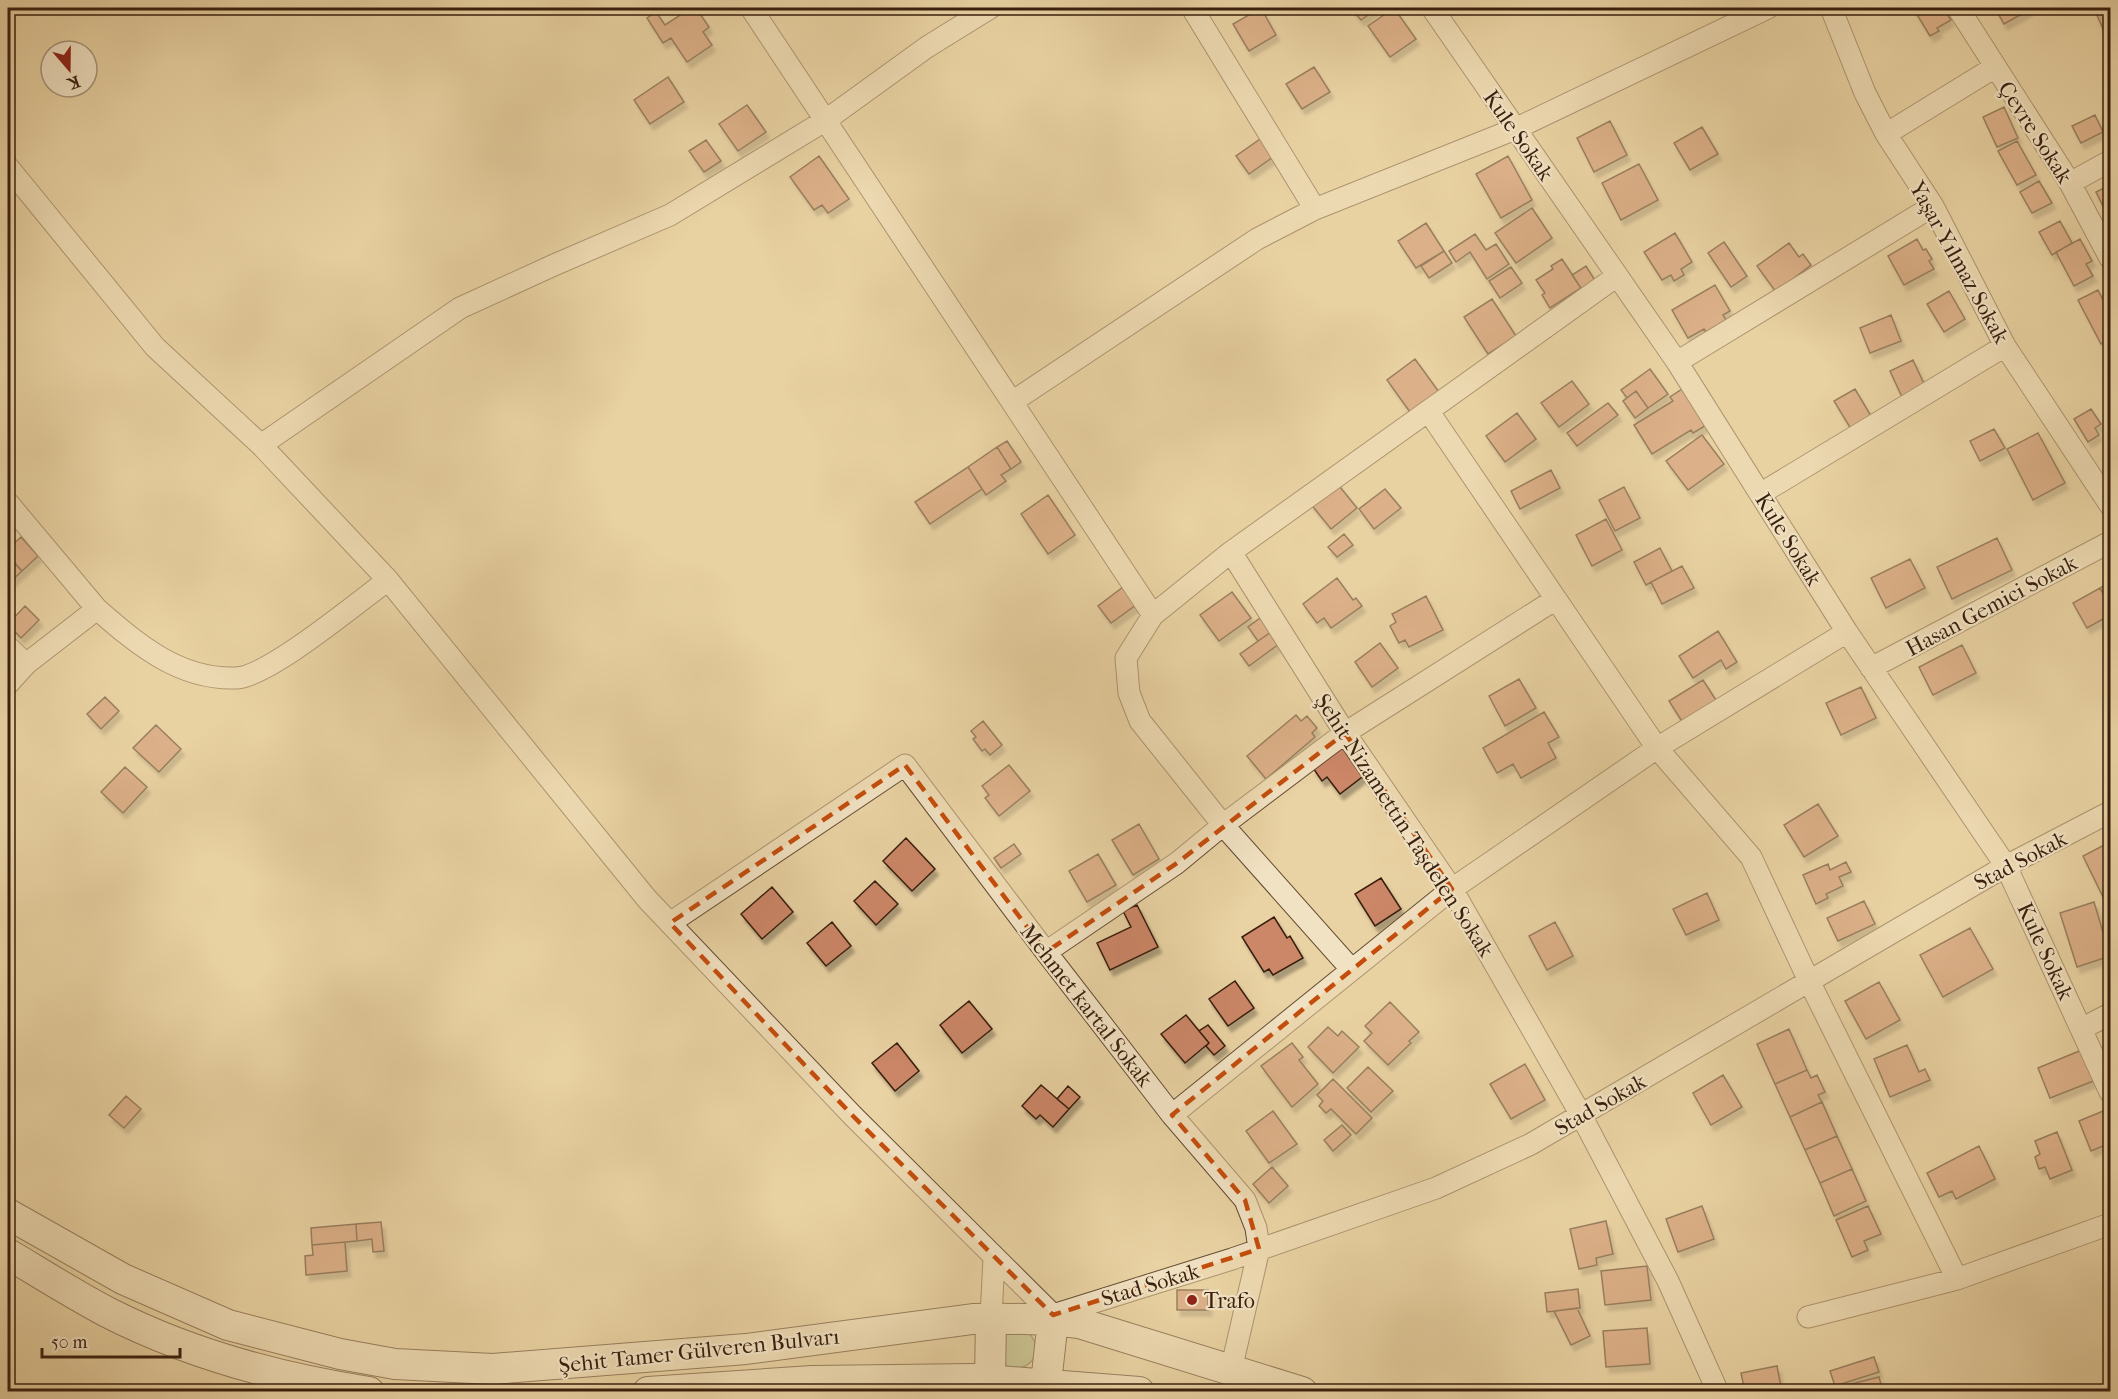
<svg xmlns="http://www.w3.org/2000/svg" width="2118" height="1399" font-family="'IM FELL French Canon',serif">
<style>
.green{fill:#b0bd8a;stroke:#746e4c;stroke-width:1.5}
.building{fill:#cc8767;stroke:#391f0e;stroke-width:1.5;filter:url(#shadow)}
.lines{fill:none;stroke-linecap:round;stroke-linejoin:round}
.street-casing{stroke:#654c33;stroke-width:23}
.secondary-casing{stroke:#391f0e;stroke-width:32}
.street{stroke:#f1e2c3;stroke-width:21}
.secondary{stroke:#f1e2c3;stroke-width:30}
.marked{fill:none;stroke:#c54d0c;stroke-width:4.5;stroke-dasharray:12 8;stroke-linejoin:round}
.poi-dot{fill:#8f2418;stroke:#f1e2c3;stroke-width:2}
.labels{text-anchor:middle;stroke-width:4.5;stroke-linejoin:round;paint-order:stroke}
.street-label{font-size:22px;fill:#391f0e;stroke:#f1e2c3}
.poi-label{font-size:22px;fill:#391f0e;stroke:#f1e2c3;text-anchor:start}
</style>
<defs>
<filter id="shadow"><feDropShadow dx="3.5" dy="6" stdDeviation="1.5" flood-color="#0004"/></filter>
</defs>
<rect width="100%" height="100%" fill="#e9d2a3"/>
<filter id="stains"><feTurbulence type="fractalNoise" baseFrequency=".00333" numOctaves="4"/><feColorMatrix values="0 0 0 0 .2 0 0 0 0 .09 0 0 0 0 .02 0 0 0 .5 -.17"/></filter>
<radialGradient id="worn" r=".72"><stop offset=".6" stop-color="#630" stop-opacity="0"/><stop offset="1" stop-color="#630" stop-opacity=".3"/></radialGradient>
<path class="green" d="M1005,1331L1029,1333C1047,1353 1026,1378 1003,1364Z"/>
<path class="building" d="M691,8H696L709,27L703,32L712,45L687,62L671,38L663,43L647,18L656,12L665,25Z
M1261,8L1276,35L1249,51L1233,24Z
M1351,8H1378L1361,20Z
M1394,8L1416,39L1390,57L1368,26Z
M1913,8H1943L1951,20L1937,28L1939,31L1930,36Z
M1995,8H2027L2029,10L2004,24Z
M2108,8H2110V29L2104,31L2096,13Z
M1314,67L1330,92L1302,109L1286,84Z
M668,77L684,102L650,124L634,100Z
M747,105L766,132L738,151L719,124Z
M2004,107L2018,138L1997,147L1983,117Z
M2095,115L2103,132L2081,143L2072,126Z
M1610,121L1627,155L1594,172L1577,138Z
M1702,127L1718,154L1690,170L1674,143Z
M1263,137L1276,155L1249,174L1236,156Z
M706,140L721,161L704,172L689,151Z
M2017,141L2036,175L2017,185L1998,151Z
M819,156L849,199L828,213L822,205L814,210L790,177Z
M1508,156L1532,200L1501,218L1476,174Z
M1639,164L1658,200L1621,220L1602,183Z
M2039,181L2052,203L2032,213L2020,192Z
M2110,185V220L2096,192Z
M1532,208L1552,238L1516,263L1495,233Z
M2060,221L2072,243L2052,255L2039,232Z
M1426,223L1444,251L1416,268L1398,241Z
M1675,233L1692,262L1681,269L1684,275L1674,281L1671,275L1662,280L1644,252Z
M1475,234L1486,250L1496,244L1509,264L1487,279L1470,252L1456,262L1449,251Z
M1917,239L1923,250L1926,249L1932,259L1929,261L1934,269L1904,285L1888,256Z
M2080,239L2092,261L2086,264L2093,276L2074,286L2056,252Z
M1724,242L1747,276L1731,287L1708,253Z
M1789,243L1799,257L1803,254L1811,265L1776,292L1757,266Z
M1444,251L1452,263L1429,278L1421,266Z
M1562,259L1581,288L1550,308L1542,295L1545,293L1536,280L1553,269L1551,266Z
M1586,266L1596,282L1582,290L1572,275Z
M1511,267L1522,283L1500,298L1489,281Z
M1715,285L1730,311L1723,315L1726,320L1706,332L1704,329L1688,338L1672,310Z
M2098,290L2110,314V339L2101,344L2078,300Z
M1949,291L1965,319L1944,332L1927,304Z
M1492,299L1516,336L1488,354L1464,317Z
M1891,315L1901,341L1870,353L1860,328Z
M1415,359L1439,392L1410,412L1387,380Z
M1913,360L1925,386L1902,397L1890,371Z
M1650,369L1668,394L1648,408L1636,391L1627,398L1621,390Z
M1572,381L1589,404L1559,427L1541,403Z
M1682,389L1705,426L1693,433L1691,430L1652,454L1634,425L1673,401L1670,397Z
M1855,389L1871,416L1851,429L1834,401Z
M1636,391L1648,408L1635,418L1623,401Z
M1608,403L1618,415L1577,446L1567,433Z
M2091,409L2101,424L2095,428L2099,435L2088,442L2074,419Z
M1517,413L1536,439L1505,462L1486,436Z
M1994,429L2005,448L1980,461L1970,441Z
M2038,433L2065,483L2033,500L2007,449Z
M1702,435L1724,464L1688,490L1666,461Z
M1007,441L1021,462L1011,469L997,447Z
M997,447L1011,469L1001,475L1006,481L986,495L968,467Z
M968,467L982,489L930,524L915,502Z
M1551,470L1560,488L1520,509L1511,491Z
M1336,482L1357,508L1331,529L1310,503Z
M1624,487L1640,518L1615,531L1599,500Z
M1385,489L1401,508L1374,529L1359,509Z
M1048,495L1075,535L1048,554L1021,514Z
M1606,519L1622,550L1592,566L1576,535Z
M1344,534L1353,545L1337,557L1328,547Z
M21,537L38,556L22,571L8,555V549Z
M1997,538L2012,570L1952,599L1937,567Z
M1660,548L1672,571L1646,585L1634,562Z
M1910,559L1925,588L1886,608L1871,578Z
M12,561L22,571L8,584V565Z
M1682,566L1694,588L1662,604L1651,582Z
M1337,578L1353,600L1356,598L1362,606L1331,628L1324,618L1317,623L1303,604Z
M2110,582V606L2100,588Z
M1123,587L1136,605L1111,623L1098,606Z
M2100,588L2110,606V615L2087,628L2073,603Z
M1232,592L1251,618L1219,641L1200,615Z
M1426,596L1443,630L1409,647L1405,640L1399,643L1390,626L1396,622L1392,614Z
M25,606L39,620L21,638L8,624Z
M1260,618L1271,632L1258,641L1248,627Z
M1718,631L1737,662L1726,669L1721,660L1693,678L1679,656Z
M1271,632L1279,644L1249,666L1240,654Z
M1380,643L1398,668L1372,687L1355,662Z
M1962,645L1976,673L1933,695L1919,667Z
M1519,679L1536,708L1505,726L1489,696Z
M1703,680L1721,708L1683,723L1669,701Z
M1861,687L1876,718L1841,735L1826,703Z
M105,697L119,711L101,729L87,714Z
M1544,712L1559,737L1548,743L1556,758L1521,778L1513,764L1497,773L1483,748Z
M1296,715L1301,721L1307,716L1317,728L1312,733L1315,737L1266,779L1247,756Z
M983,721L1002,745L990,755L985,749L982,751L973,739L976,737L971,731Z
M156,725L181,749L159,772L133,748Z
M1343,745L1366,774L1340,794L1327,777L1322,781L1313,768Z
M1009,765L1030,791L999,816L985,798L989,795L982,786Z
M125,767L147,787L123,813L101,792Z
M1818,804L1838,836L1804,857L1784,825Z
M1139,824L1159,859L1133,875L1112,840Z
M906,838L935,869L912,891L883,861Z
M2110,842V898L2105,901L2083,856Z
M1014,844L1021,854L1001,868L994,858Z
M1098,854L1116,885L1087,902L1069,871Z
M1846,862L1851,872L1839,877L1843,886L1826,894L1828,898L1816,904L1803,875L1828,864L1830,870Z
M1381,878L1401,909L1375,926L1355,894Z
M875,881L898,904L876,925L854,901Z
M772,887L793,912L762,939L741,914Z
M1707,893L1719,920L1686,935L1673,909Z
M1864,901L1875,924L1838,941L1827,918Z
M2094,902L2110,956L2077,967L2060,913Z
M1137,905L1158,947L1110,970L1097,943L1131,927L1123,911Z
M1274,917L1287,938L1290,936L1303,958L1273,975L1269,969L1264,972L1242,937Z
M832,922L851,946L826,966L807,943Z
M1555,922L1573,956L1547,970L1529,936Z
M1970,928L1993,969L1943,997L1920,955Z
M1235,981L1254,1008L1228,1026L1209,999Z
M1879,982L1900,1020L1866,1039L1845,1001Z
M969,1001L992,1029L962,1053L940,1025Z
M1390,1002L1419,1032L1409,1041L1411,1043L1388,1065L1364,1041L1372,1033L1365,1026Z
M1186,1015L1209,1043L1185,1063L1161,1034Z
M1208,1025L1225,1046L1214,1055L1206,1046L1209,1043L1199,1031Z
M1328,1027L1338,1036L1342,1031L1359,1047L1333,1073L1308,1047Z
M1789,1029L1807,1070L1775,1084L1757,1044Z
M897,1043L919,1071L895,1091L872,1063Z
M1292,1043L1303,1057L1299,1060L1318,1084L1292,1107L1261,1066Z
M1907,1045L1919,1072L1925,1069L1930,1080L1890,1097L1874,1059Z
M2084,1049L2096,1080L2050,1098L2038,1068Z
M1525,1064L1545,1100L1511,1119L1490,1084Z
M1368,1067L1393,1091L1371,1112L1347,1088Z
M1807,1070L1811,1078L1817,1075L1825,1092L1818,1095L1822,1102L1790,1117L1775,1084Z
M1723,1075L1742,1107L1711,1125L1693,1093Z
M1333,1079L1372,1118L1356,1134L1331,1109L1326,1113L1319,1106L1323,1101L1317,1095Z
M1041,1085L1069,1109L1053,1127L1040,1115L1036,1119L1022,1106Z
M1068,1086L1080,1097L1069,1109L1057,1099Z
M126,1096L141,1109L124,1128L109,1115Z
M1822,1102L1837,1136L1805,1150L1790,1117Z
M2108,1109L2110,1116V1143L2091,1151L2079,1121Z
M1273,1111L1297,1144L1269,1163L1246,1131Z
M1342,1125L1351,1135L1333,1151L1324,1140Z
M2057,1132L2072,1170L2050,1179L2045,1167L2039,1169L2035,1157L2040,1154L2035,1141Z
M1837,1136L1852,1169L1820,1183L1805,1150Z
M1979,1146L1995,1179L1956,1199L1952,1191L1939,1197L1927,1173Z
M1272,1167L1288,1186L1269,1203L1253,1184Z
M1852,1169L1866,1201L1834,1216L1820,1183Z
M1702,1206L1714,1239L1678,1252L1666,1219Z
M1868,1206L1881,1234L1864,1241L1868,1250L1852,1257L1836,1220Z
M1606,1221L1613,1254L1596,1258L1597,1265L1579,1269L1570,1229Z
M381,1222L384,1251L373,1252L372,1239L357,1241L356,1224Z
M356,1224L357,1241L312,1245L311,1228Z
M345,1242L347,1271L306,1275L305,1256L313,1255L312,1245Z
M1647,1266L1651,1300L1605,1305L1601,1271Z
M1578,1289L1580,1308L1547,1312L1545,1293Z
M1177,1290H1208V1310H1177Z
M1577,1308L1590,1336L1571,1345L1554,1311Z
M1647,1328L1650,1364L1606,1367L1603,1331Z
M1874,1357L1879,1372L1835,1386L1830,1371Z
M1777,1366L1782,1392H1745L1741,1373Z
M1879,1377L1883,1392H1844L1843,1386Z"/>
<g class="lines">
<defs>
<path id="street" d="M751,8L1153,615
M1192,8L1315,209
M1432,8L1677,362L1847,632L2006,866L2110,1092
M1831,8L1865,93L1886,134L1933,206L2005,346L2110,505
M1958,8L2070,183L2110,258
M1886,134L1995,67
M8,167L155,347L261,445L388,580
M2070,183L2110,161
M1677,362L1933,206
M1012,402L1257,239L1315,209L1515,129L1768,8
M1429,412L1657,748L1751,857L1809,981L1957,1279L2110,1224
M261,445L460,308L554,265L670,215L826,120L927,47L990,8
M1760,494L2005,346
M8,503L97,609
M1231,552L1345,733L1452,889L1581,1115L1668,1281L1718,1392
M8,647L26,664L97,609C137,644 179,680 236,678C268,677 358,602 388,580L647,899L853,1116L1053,1315V1320
M1871,668L2110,542
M8,684L26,664
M670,923L905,765L1046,952L1172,1115L1245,1200L1256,1228L1259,1249L1231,1370
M1046,952L1177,863L1223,825L1345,733L1556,599
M1352,970L1223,825L1140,721L1129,693L1126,658L1153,615L1231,552L1617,276
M2083,1028L2110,1014
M1172,1115L1452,889L1657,748L1847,632
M1053,1315L1232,1259L1436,1188L1531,1144L2006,866L2110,812
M1808,1317L1957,1279
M991,1318L994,1257"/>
<path id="secondary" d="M8,1214L123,1279L228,1325L340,1354L395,1364L493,1369L746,1349L973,1319C1008,1318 1044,1319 1079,1323L1302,1392
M8,1254C40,1273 73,1294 107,1312C189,1354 278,1378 369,1392
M990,1380L991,1318
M1046,1383L1053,1320
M648,1392L812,1381L973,1379L1139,1392"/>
</defs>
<use href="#street" class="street-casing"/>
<use href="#secondary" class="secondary-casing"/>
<use href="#street" class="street"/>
<use href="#secondary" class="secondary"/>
</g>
<path d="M0 0H2118V1399H0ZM1345,733L1452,889L1172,1115L1245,1200L1259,1249L1053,1315L853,1116L670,923L905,765L1046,952L1177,863Z" fill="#e9d2a3" fill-opacity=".55" fill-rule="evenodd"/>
<path class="marked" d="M1345,733L1452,889L1172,1115L1245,1200L1259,1249L1053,1315L853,1116L670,923L905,765L1046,952L1177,863Z"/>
<circle class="poi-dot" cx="1192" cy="1300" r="6"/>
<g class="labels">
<g class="street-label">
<text transform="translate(2036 132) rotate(57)" y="8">Çevre Sokak</text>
<text transform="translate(1519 135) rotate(55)" y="8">Kule Sokak</text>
<text transform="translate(1960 262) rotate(61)" y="8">Yaşar Yılmaz Sokak</text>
<text transform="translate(1789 539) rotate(58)" y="8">Kule Sokak</text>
<text transform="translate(1991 605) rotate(-28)" y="8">Hasan Gemici Sokak</text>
<text transform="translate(1405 825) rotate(57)" y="8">Şehit Nizamettin Taşdelen Sokak</text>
<text transform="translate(2020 860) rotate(-28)" y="8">Stad Sokak</text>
<text transform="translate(2046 951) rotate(65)" y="8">Kule Sokak</text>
<text transform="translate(1087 1005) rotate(52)" y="8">Mehmet kartal Sokak</text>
<text transform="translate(1600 1104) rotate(-30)" y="8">Stad Sokak</text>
<text transform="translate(1150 1284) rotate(-17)" y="8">Stad Sokak</text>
<text transform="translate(699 1350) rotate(-6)" y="8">Şehit Tamer Gülveren Bulvarı</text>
</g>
<g class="poi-label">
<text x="1204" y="1308">Trafo</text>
</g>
</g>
<rect width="2118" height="1399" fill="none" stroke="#e9d2a3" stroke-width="30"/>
<rect x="9" y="9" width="2100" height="1381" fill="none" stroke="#391f0e" stroke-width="3"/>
<rect x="15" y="15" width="2088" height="1369" fill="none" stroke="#391f0e" stroke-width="1.5"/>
<g transform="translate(69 69) rotate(160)"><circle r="28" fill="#f1e2c3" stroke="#a7947b" stroke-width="1.5"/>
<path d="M0-4.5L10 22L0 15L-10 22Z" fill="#8f2418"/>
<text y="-9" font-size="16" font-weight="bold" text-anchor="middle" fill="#391f0e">K</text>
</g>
<path d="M42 1348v9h138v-9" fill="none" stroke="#391f0e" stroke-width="3"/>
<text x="51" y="1348" font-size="18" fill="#391f0e" stroke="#f1e2c3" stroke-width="4.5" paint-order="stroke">50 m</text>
<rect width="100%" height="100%" filter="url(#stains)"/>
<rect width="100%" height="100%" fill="url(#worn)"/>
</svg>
